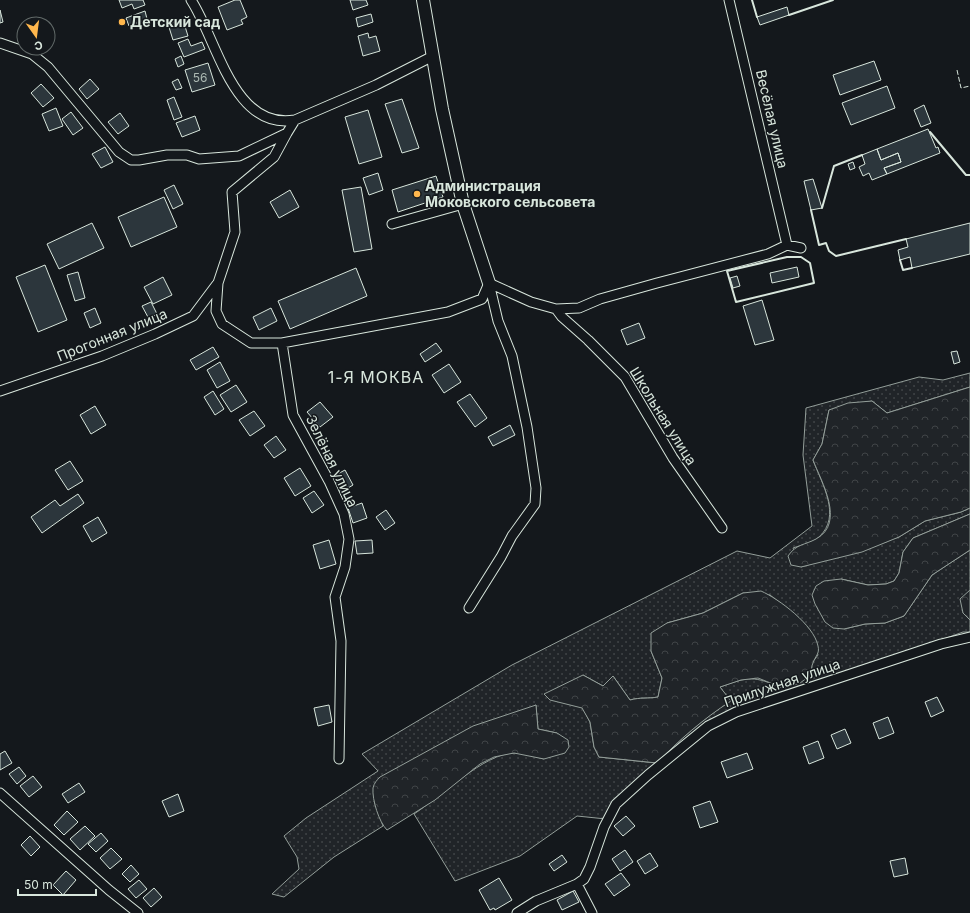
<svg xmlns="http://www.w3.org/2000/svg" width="970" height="913" font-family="Inter,sans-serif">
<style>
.grass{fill:url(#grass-dots);stroke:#939e99;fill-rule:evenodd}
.forest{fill:url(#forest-crowns);stroke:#939e99}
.building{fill:#2c363c;stroke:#d8e6dc}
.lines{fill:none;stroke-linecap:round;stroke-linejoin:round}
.minor-casing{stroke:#d8e6dc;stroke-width:11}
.tertiary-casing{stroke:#d8e6dc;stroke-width:14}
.minor{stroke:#14181c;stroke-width:9}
.tertiary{stroke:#14181c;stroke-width:12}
.fence{stroke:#d8e6dc;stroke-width:1;stroke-dasharray:5 2;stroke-linecap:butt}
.wall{stroke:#d8e6dc;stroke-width:2}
.poi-dot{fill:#ffb74d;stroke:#14181c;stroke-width:1.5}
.labels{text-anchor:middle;stroke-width:3;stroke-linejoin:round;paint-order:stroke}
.number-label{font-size:12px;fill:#adbab4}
.poi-label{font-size:14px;font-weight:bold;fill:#d8e6dc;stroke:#14181c;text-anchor:start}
.street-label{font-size:14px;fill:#d8e6dc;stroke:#14181c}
.quarter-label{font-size:16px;letter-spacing:1px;fill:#d8e6dc;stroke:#14181c}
</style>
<defs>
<pattern id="grass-dots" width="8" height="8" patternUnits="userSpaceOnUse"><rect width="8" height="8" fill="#202428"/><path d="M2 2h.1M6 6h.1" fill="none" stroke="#404447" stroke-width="1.8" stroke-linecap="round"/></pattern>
<pattern id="forest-crowns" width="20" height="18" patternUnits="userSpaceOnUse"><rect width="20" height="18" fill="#202428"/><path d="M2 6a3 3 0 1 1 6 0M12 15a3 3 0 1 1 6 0" fill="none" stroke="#404447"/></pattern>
</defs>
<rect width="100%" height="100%" fill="#14181c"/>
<path class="grass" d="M970,373V387L887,413L872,401L829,410L822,444L813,460C822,484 842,516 819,537C813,543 801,545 793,548L801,567L899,537L925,521L961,512L970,508V514L913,538L903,552L899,573L894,581L886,584L868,585L841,579L844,629L865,624L885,623L904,616L932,575L970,550V590L963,613L970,620V632H963L707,725L606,819L577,816L520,856L455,881L414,814C440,797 485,753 514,753C523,752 535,757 544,759L557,733L538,729L536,705L374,801L383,826L334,857L284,897L272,894L299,869L297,857L284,836L306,818L378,771L362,754L512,665L737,551L770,558L812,526L803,455L806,408L919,377L943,380ZM743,593L770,595L798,617L810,630L818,655L812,663L811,675L783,688C753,676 750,676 720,687L730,701C703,719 679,740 657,763L599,757L594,747L590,722L582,707L583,675L603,686L613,676L630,700C641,697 647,699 658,697L662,678L651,651L667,623L703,613Z"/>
<path class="forest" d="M970,387V508L961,512L925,521L899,537L862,552L801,567L791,565L788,556C796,544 805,545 816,539C846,523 821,481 813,460L822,444L829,410L848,403L872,401L887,413Z
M970,514V550L932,575L904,616L885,623L865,624L844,629L833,628L825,622L815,604L812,595L816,586L824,581L841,579L868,585L886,584L894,581L899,573L903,552L913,538Z
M970,590V620L963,613L960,599Z
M761,591C779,599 814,625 818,646C820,654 815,656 813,663C811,666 812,671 811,675L800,683L783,688L758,678L741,680L720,687L731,701C703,719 679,740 657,763L599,757L594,747L590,722L582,708L550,700L544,694L583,675L603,686L613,676L630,700C641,697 647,699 658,697L662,678L651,651V633L667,623L703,613L743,593Z
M536,705L538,729L557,733L568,740L569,747L565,753L544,759L514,753L494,757L480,764L435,800L387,830C379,822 372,800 373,788C374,783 377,780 380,777L473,726Z"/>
<path class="building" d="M119,0H143L145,5L134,9L132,4L122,8Z
M235,0H240L247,17L241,20L243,24L227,30L218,7Z
M350,0H366L368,5L353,10Z
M787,7L789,15L760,25L757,17Z
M0,10L3,22L0,23Z
M145,11L147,19L129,26L126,18Z
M371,14L373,22L358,27L356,18Z
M183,20L188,36L173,40L168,24Z
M368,33L369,38L376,36L380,51L363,56L358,36Z
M188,39L191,46L202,42L205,49L184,57L178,43Z
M181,56L184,64L178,67L175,59Z
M874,61L881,80L840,95L833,75Z
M208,63L215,85L192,92L185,70Z
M90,79L99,89L87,99L79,89Z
M178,79L182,88L176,90L172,82Z
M41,84L54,98L43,107L31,93Z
M887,86L895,108L851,125L842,103Z
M174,97L182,117L174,120L167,100Z
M402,99L419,148L402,153L385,104Z
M924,105L931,123L921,127L914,110Z
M56,108L63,126L49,131L42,114Z
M368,110L382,157L359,164L345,117Z
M71,112L83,128L73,135L62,119Z
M120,113L129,126L118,134L108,122Z
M195,116L200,130L182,137L176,123Z
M928,129L936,148L938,147L940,153L887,174L884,168L901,162L898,153L881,160L877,149Z
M105,147L113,162L101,168L92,154Z
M877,149L881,160L898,153L901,162L884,168L887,174L872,180L869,173L863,176L859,167L865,164L862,155Z
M853,162L855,168L850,170L848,164Z
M378,173L383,190L369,195L363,178Z
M436,176L443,197L398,212L392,190Z
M813,179L822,208L811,210L804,181Z
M174,185L183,204L173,209L164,190Z
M361,187L372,249L354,252L342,190Z
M290,190L299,207L279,218L270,202Z
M164,197L177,227L131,247L118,217Z
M92,223L104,248L59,269L47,244Z
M970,223V254L912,268L910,257L900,260L898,250L908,247L906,239Z
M45,265L67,320L38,332L16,277Z
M797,267L799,277L772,283L770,273Z
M356,268L367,296L290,329L278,301Z
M78,272L85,298L75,301L67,275Z
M737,276L740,286L733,288L730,278Z
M163,277L172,295L153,304L144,287Z
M762,300L774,340L755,345L743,306Z
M151,302L157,314L149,319L142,306Z
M95,308L101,323L90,328L84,313Z
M271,308L277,321L259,330L253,317Z
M639,323L645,338L627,345L621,330Z
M436,343L442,351L425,362L420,354Z
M213,347L219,357L196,370L190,360Z
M957,351L960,362L954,364L951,352Z
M220,362L230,381L217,388L207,370Z
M449,364L461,382L444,393L432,375Z
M236,385L247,402L231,412L220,395Z
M213,391L224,409L215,415L204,397Z
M470,394L487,418L475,427L457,402Z
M320,402L333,417L320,427L307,412Z
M95,406L106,425L91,434L80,415Z
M254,411L265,426L250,436L239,420Z
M510,425L515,435L493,446L488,437Z
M276,436L286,450L274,458L264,445Z
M70,461L83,481L68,490L55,470Z
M300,468L311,486L295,496L284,478Z
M345,470L353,485L340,493L332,477Z
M314,491L324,505L312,513L303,498Z
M78,494L84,503L42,533L31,517L55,500L60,506Z
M362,503L367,518L353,523L348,508Z
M386,510L395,523L385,530L376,517Z
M98,517L107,533L92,542L83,526Z
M329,540L336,564L320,569L313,545Z
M372,540L373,553L357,554L355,541Z
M937,697L944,711L931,717L925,702Z
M329,705L332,722L318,726L314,708Z
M888,717L894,733L879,739L873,723Z
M845,729L851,743L837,749L831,735Z
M818,741L824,758L809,764L803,747Z
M5,751L12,763L0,770V754Z
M747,753L753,769L727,778L721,762Z
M19,767L26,776L17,784L9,774Z
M33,776L42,787L29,797L20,786Z
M79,783L85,792L68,803L62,794Z
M178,794L184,811L169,817L162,801Z
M710,801L718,822L700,828L693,807Z
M67,811L78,822L64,835L54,825Z
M626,816L635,826L623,836L614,826Z
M85,826L95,836L80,850L70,839Z
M101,833L108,841L96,852L88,844Z
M30,836L40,847L31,856L21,845Z
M111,848L122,859L110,869L100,858Z
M625,850L633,862L620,871L612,859Z
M650,853L658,866L645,874L637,861Z
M562,855L567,862L554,871L549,864Z
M905,858L908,874L894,877L890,861Z
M131,865L139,874L130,882L122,874Z
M66,871L76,880L63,895L53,885Z
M621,873L630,885L614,896L605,884Z
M499,878L512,900L495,910L494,908L490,910L479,890Z
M139,880L147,889L136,898L128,889Z
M154,888L162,897L151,907L143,898Z
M573,891L579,902L562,910L557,900Z"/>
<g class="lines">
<defs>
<path id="minor" d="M191,0C217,39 233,131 295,120
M729,0L787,245
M0,43L32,54L48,67L119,152L131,160H139L167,155H187L199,159L239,156L287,133L295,120L376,85L433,56
M287,133L274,157L232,192L235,232L218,283L216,311L222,324L251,343H282L448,312L482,299L489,283
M392,224L463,204
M556,309L562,317L588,340L625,377L673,458L722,528
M282,343L293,415L329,481L344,514L349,539L345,567L335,597L341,641L339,759
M0,391L102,356L155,334L193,316L217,284
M469,608L501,557L512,536L535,504L536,488L527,427L512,356L498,321L489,283L531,302L556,309L579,308L600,299L657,283L768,254L787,245L801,248
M0,793L109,890L138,913
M577,884L592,913
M517,913L536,901L577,884L584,879L590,867L604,827L616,804L648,775L708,726L736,712L941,644L970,637"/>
<path id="tertiary" d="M423,0L442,109L463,204L489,283"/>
</defs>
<use href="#minor" class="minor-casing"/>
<use href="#tertiary" class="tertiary-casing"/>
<use href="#minor" class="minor"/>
<use href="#tertiary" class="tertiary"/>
<path class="fence" d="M957,70L961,88L970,86"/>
<path class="wall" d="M752,0L757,17
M789,15L833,0
M930,132L966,175H970
M822,208L834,166L862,155
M811,210L819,245L826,243L829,251L836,256L906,239
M787,257H801L810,263L814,283L736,302L727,271Z
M900,260L903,270L912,268"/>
</g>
<g class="poi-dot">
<circle cx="122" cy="22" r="4"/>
<circle cx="417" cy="194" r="4"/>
</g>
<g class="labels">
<g class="number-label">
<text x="200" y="82">56</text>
</g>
<g class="poi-label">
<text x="130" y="27">Детский сад</text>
<text x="425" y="191">Администрация<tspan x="425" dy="16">Моковского сельсовета</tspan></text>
</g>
<g class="street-label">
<text transform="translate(772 119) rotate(77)" y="5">Весёлая улица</text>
<text transform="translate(112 335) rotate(-22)" y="5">Прогонная улица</text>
<text transform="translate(663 416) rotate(58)" y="5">Школьная улица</text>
<text transform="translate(332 461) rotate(64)" y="5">Зелёная улица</text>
<text transform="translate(782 683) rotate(-19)" y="5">Прилужная улица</text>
</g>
<g class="quarter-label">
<text x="376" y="383">1-Я МОКВА</text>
</g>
</g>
<g transform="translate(36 36) rotate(166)"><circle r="19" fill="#14181c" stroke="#626a69"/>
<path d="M0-3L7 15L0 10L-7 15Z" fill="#ffb74d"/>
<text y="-6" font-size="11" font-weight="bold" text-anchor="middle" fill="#d8e6dc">С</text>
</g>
<path d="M18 889v6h78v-6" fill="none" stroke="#d8e6dc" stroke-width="2"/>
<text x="24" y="889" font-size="12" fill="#d8e6dc" stroke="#14181c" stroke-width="3" paint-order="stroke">50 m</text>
</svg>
